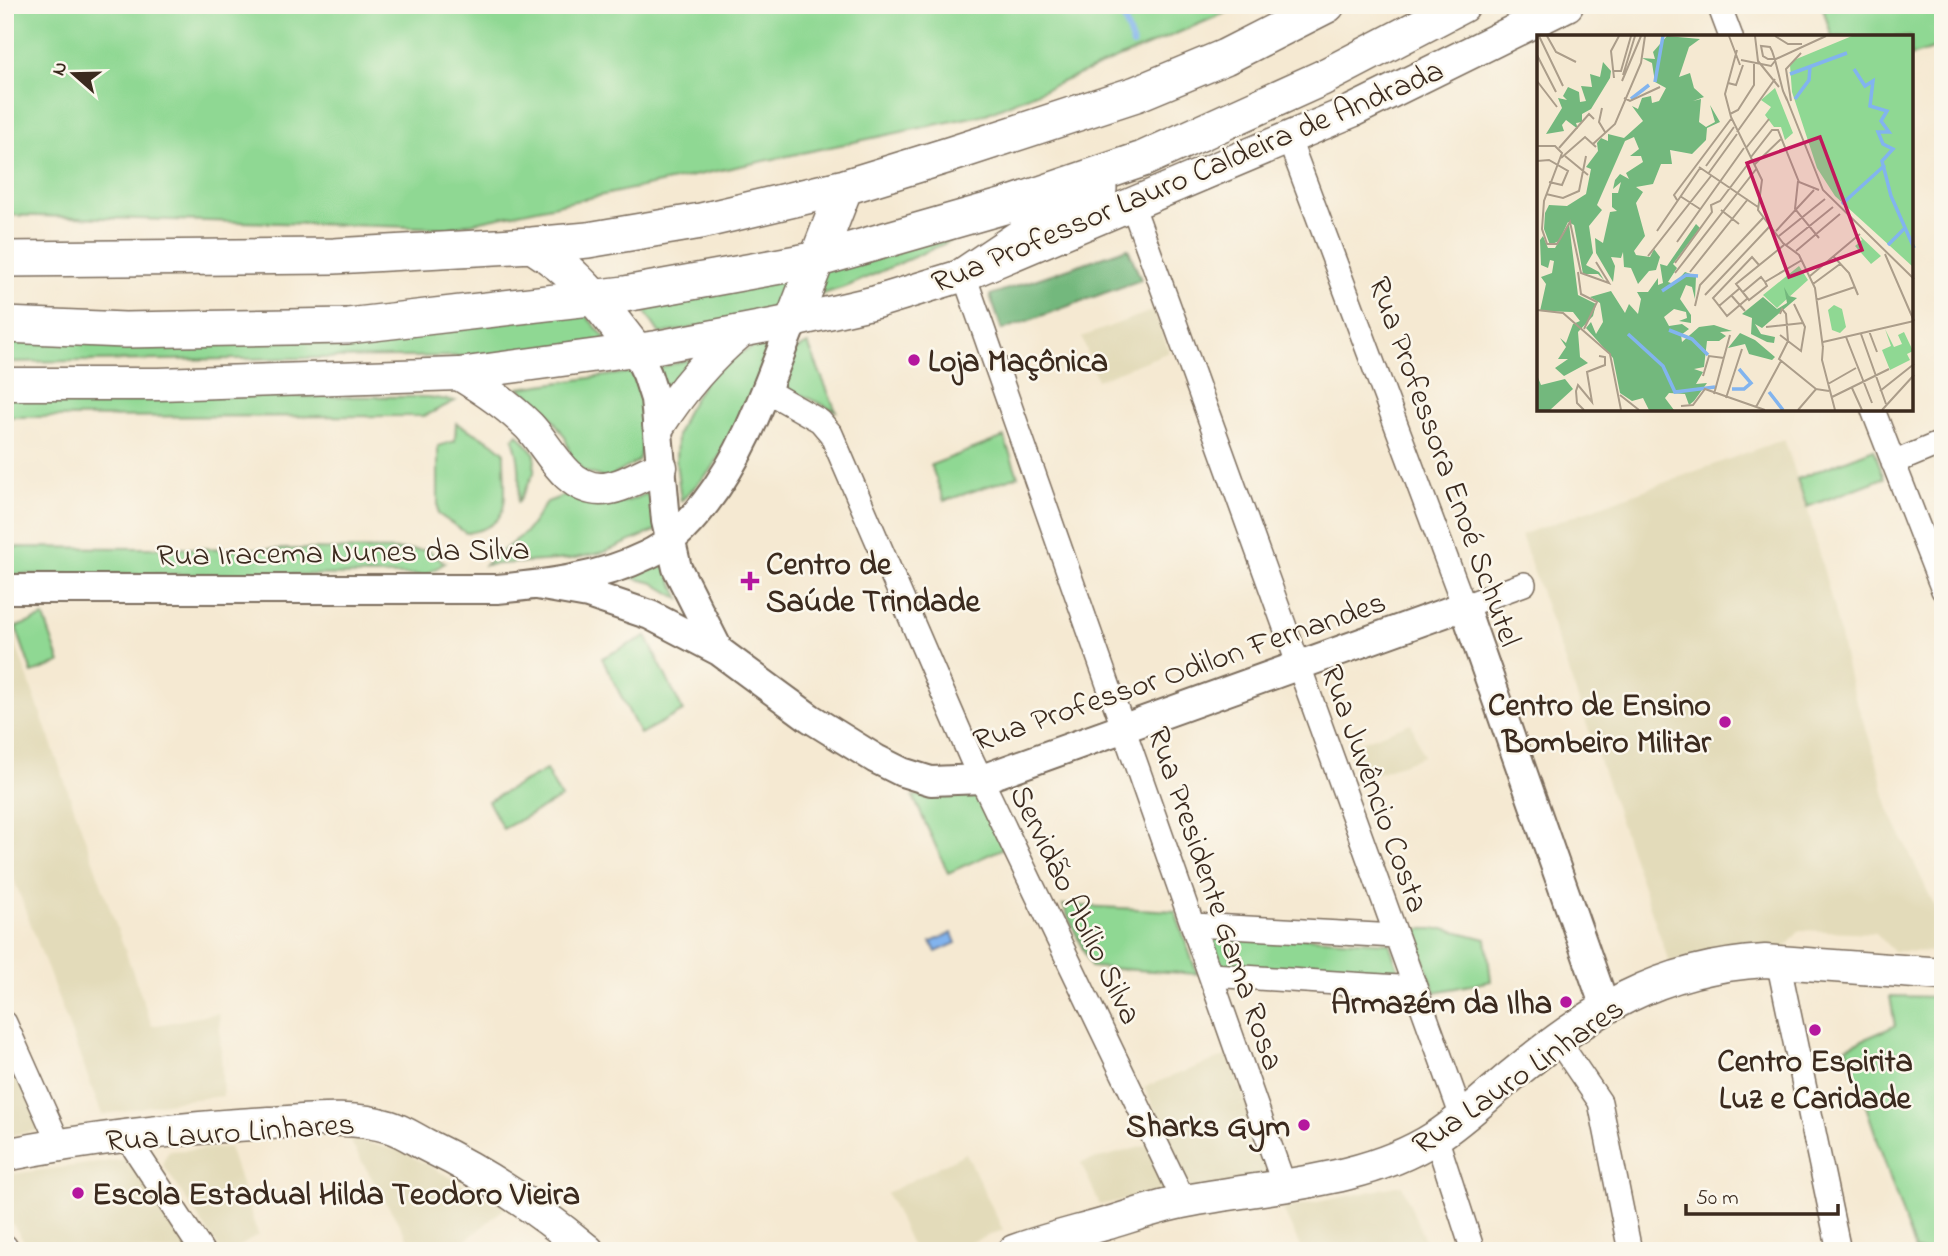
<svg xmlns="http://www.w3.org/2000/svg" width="1948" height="1256" font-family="'Indie Flower',sans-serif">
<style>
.built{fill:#e3dbba}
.green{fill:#8fd893;stroke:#658158;stroke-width:2}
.forest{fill:#73b87d;stroke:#57714e;stroke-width:2}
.water{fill:#82b4ee;stroke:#5e6f86;stroke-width:2}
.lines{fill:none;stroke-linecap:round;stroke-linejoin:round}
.stream{stroke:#82b4ee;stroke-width:6}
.minor-casing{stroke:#7c6d5d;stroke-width:26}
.tertiary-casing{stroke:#7c6d5d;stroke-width:32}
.secondary-casing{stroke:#7c6d5d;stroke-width:35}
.primary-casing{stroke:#7c6d5d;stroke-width:38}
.minor{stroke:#fff;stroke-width:23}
.tertiary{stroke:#fff;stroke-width:28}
.secondary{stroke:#fff;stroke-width:32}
.primary{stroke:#fff;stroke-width:35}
.poi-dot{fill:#b5179e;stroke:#fbf7ec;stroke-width:2.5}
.labels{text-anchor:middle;stroke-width:5;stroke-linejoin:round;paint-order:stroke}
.street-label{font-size:32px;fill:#3b2a1e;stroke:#fbf7ec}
.poi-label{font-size:32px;font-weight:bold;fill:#3b2a1e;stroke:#fbf7ec;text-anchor:start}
.inset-river{fill:none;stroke:#82b4ee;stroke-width:3.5}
.inset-road{fill:none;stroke:#ab9d8a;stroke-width:2}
.view{fill:#c2185b;fill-opacity:0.15;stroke:#c2185b;stroke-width:3.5}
.inset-edge{fill:none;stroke:#3b2a1e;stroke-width:3.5}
</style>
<rect width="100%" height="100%" fill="#fbf7ec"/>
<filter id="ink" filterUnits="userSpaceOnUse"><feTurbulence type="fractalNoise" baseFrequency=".0143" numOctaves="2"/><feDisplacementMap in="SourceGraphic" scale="14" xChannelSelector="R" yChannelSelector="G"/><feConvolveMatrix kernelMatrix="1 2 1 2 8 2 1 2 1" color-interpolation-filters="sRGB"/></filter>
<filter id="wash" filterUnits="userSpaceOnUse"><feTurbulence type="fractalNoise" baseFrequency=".00686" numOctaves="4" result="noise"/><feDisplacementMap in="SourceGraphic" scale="28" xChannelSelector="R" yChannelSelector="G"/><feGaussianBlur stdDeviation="1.57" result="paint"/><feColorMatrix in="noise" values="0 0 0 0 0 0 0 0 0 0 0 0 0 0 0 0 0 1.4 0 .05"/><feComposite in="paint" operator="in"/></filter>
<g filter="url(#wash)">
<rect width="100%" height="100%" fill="#f5e9d2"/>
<path class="built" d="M1154,310L1169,352L1097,380L1082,337Z
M1784,439L1807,507L1834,610L1851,686L1876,758L1888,808L1943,924V952L1893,951L1876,933L1800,930L1785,948L1751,946L1718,949L1669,962L1521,535Z
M5,614L152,1026L219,1013L223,1096L177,1101L102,1115L5,855Z
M1411,723L1423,756L1360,780L1348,747Z
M1228,1055L1276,1182L1192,1193L1144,1087Z
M13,1065L42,1130L5,1136V1068Z
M348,1138L403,1152L506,1207L453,1251H415Z
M1148,1145L1169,1191L1100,1205L1081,1163Z
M229,1147L258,1235L233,1251H221L163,1165L164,1159L169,1151Z
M966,1153L1003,1230L948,1251H914L887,1193Z
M127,1159L190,1251H30L5,1212V1175Z
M1402,1185L1429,1251H1302L1283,1209Z"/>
<path class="green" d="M5,5H1244L986,114L448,228L5,215Z
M1822,5H1943V46L1911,56V37H1832Z
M1032,205L848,286L807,299L820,263Z
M789,276L775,313L660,334L639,303Z
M582,311L608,341L482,356L5,362V330Z
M773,339L741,420L712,469L681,501L676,462L677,435L686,413L708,375L740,353Z
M808,344L836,411L786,388L795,350Z
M699,357L667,394L658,368Z
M632,372C649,411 651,421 638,461L607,479L583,471L572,460L565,437L545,408L519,388Z
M5,395L428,397L455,401L425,416L5,417Z
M456,423L492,442L504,452C503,494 517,526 466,533L438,514V446L455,441Z
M518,434L535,454L534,473L518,503C520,480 521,461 513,439Z
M1004,437L1018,476L944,501L931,465Z
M1874,449L1884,478L1807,507L1797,479Z
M651,492L657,530L605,552L571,559L485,565L526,532L547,502L563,496L608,503L628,501Z
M5,547L428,550L445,563L425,575L5,574Z
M662,560L680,599L653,583L626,576Z
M44,617L60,663L32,673L16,627Z
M646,636L683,711L640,734L602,658Z
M546,770L561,798L503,829L488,801Z
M983,789L1006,847L948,873L913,796Z
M1063,905L1175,911L1197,974L1091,967Z
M1413,929H1447L1486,939L1491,981L1435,992Z
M1206,931L1389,943L1403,982L1219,969Z
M1890,996L1943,997V1251H1915L1846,1047L1895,1026Z"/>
<path class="forest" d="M1128,248L1141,280L1002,330L990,295Z"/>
<path class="water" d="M952,933L956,943L936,952L931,942Z"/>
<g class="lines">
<path class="stream" d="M1119,5L1133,45"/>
</g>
</g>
<g filter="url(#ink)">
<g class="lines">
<defs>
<path id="minor" d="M1719,5L1731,37
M1288,137L1464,606L1524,584
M1132,204L1462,1117
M964,275L1284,1185
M767,391L820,421L831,434L971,758L1184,1201
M1873,410L1943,590
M1893,463L1943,442
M1194,925L1396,936
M1778,961L1839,1251
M1211,975L1415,988
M5,1023L59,1144
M1557,1039L1600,1102L1630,1251
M126,1136L202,1251
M1436,1137L1473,1251
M5,1246L8,1251"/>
<path id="tertiary" d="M636,351L647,374L655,399L666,521L677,568L719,651
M537,585L588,594L650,615L719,651L810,718L876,759L902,772L931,781L982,779L1464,606L1605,1007
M5,589H497C548,584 600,578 647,555C671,544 690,523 706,502C749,446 767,385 793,321"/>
<path id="secondary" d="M459,374C484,389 508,405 529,426C549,447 565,488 600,489C621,489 641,474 661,467
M5,384H159L459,374L657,347L793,321L876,302L964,275L1352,111L1567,5
M659,425C682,389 707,360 740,332
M5,1155C92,1138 181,1128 269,1123C310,1121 350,1115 390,1127C403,1131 416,1140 428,1146C486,1174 538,1209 588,1251
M1014,1251C1044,1240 1074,1233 1105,1224C1132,1216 1159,1206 1187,1201C1269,1185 1363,1184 1436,1137C1462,1120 1486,1097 1510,1077C1590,1011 1658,967 1765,961L1943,974"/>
<path id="primary" d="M532,245C580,275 602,307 636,351
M5,259L334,256L532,245L588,240L701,221L845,187L952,154L1136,94L1225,57L1327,5
M964,275L1052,216L1099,189
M793,321L845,187
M5,325L125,330L348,326L625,294L819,259L1008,205L1143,159L1322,78L1462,5"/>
</defs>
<use href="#minor" class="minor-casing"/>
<use href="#tertiary" class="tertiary-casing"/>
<use href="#secondary" class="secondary-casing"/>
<use href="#primary" class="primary-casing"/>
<use href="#minor" class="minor"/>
<use href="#tertiary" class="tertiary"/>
<use href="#secondary" class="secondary"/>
<use href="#primary" class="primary"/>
</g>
</g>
<g class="poi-dot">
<circle cx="914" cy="360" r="7"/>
<path d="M746.5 570.5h7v7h7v7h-7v7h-7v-7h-7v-7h7z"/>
<circle cx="1725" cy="722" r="7"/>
<circle cx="1566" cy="1002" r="7"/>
<circle cx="1815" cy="1030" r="7"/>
<circle cx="1304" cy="1125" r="7"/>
<circle cx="78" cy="1193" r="7"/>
</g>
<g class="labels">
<g class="street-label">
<text transform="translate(1187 175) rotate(-23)" y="11">Rua Professor Lauro Caldeira de Andrada</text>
<text transform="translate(1446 461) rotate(70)" y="11">Rua Professora Enoé Schutel</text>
<text transform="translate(343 551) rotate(-1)" y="11">Rua Iracema Nunes da Silva</text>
<text transform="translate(1179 670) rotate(-19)" y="11">Rua Professor Odilon Fernandes</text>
<text transform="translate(1376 788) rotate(70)" y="11">Rua Juvêncio Costa</text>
<text transform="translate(1217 898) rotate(71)" y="11">Rua Presidente Gama Rosa</text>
<text transform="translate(1077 904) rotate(64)" y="11">Servidão Abílio Silva</text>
<text transform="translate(1517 1075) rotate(-35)" y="11">Rua Lauro Linhares</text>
<text transform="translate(230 1131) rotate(-4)" y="11">Rua Lauro Linhares</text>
</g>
<g class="poi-label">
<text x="928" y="371">Loja Maçônica</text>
<text x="766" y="574">Centro de<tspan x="766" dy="37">Saúde Trindade</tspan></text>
<text x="1711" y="715" text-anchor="end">Centro de Ensino<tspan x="1711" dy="37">Bombeiro Militar</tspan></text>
<text x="1552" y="1013" text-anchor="end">Armazém da Ilha</text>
<text x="1815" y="1071" text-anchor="middle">Centro Espirita<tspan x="1815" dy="37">Luz e Caridade</tspan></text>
<text x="1290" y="1136" text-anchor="end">Sharks Gym</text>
<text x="92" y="1204">Escola Estadual Hilda Teodoro Vieira</text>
</g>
</g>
<g transform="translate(1537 35)">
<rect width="376" height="376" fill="#f5e9d2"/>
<path d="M315,1H376L375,231L298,161L280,133L255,57L253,30L257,25ZM238,53L256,98L248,105L244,92H237L228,80L234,72L224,65ZM323,201L344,221L334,229L318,211L325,205ZM262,231L271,245L240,273L226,260ZM297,270L305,274L309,292L303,298L295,295L291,275ZM348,294L357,312L365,309L361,300L367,297L376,316L370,319L373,325L353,335L345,315L354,311Z" fill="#8fd893"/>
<path d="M130,1L163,4L152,12L142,42L153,38L157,53L167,62L156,66L164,64L162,87L169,92L178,87L173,70L183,87L170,93L169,105L155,119L133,115L135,129H124L116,149L99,152L106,157L99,168L108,201L97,216L99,220L113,222L117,214L123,222L119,235L112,236L101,249L94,233L87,232L86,217L84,223L74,222L78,231L76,247L59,218L58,203L66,208L73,177L80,176L75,172V158H81L84,147L76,154L78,145L83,139L92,144L89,138L106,127L104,121H93L102,114L97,102L88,106L60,170L65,175L52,191L56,218L49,230L62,237L67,245L61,239H46L37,190L31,187L22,206L13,210L7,194L8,178L12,170L30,171L49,159L54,134L49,132L61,116L60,108L64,103L71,106V99L87,103L106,86L95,71L101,74L105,63L114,61L115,68L122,66L129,53L118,47L115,28L105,23L118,24L116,17ZM66,27L74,36L73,43L54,74L45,79V87L39,88L41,94L29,85L25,90L27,96L9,99L25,73L21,63L30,65L26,61L31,52L42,57L43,67L49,66L44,51L55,52L53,39L63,42ZM32,189L41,260L59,269L56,281L41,297L43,322L51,328L27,341L18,333L31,324H21L29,312L23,303L29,308L36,289L43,286L36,277L3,276L9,249L4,242L15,238L17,226L13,225L11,233L4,230L3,205L6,201L11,213H18ZM159,189L163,193L136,229L140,233L131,247L137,249L148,237L159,241L158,264L155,252L149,250L143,264L154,280V288L142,286L150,283L149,277L137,274L127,282L132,291L145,289L152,294L144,300L145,307L162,292L177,290L195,296L183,297L189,301L182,306H170L167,332L157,334L166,337L159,349L170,348L157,366L152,370L148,359L132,358L128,363L137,375H112L106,363L95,366L83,358L76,323L49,293L54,287L59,299L66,287L63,268L53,262L74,256L88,278L92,269L101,279L104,264L100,257H111L121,243V250L126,248L123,229L130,231ZM247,252L252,261L260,263L225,293L218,289L224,299L238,302L237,308L230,307L214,299L215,283L205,279L226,262L240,274L250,268ZM203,298L218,305L238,322L235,325L212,319L208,309L191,313ZM0,340L4,350L28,344L36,354L13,375H0Z" fill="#73b87d"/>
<path class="inset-river" d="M317,34L328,51L336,46L333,71L350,76L344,86L352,97H341L346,109L356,114L345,126L354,161L377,213M253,39L310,18M118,47L126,1M94,64L112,50M258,64L272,45L273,32M305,169L348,130M351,210L367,194M125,256L149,240L161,241M132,295L155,304L171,320M91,299L126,331L138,357L178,352M195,354H207L214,348L202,334M232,357L246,375"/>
<path class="inset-road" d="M2,1L26,51M10,1L19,17L39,27M192,1L203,30M218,1L221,26L242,52M238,1L251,9H265M200,15L188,59L194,82L225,145L221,175L246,208L262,220L278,253L286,313M0,20L19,57M204,25L234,31L238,26M76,36H84L94,1M86,40L98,1M77,43L74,16L82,1M0,46L20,72M85,46L104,1M191,48L199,50L206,30M249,62L286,155L377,244M87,63L93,66L123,52M250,65L246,56L238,25L235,16L233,12L224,11L226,21L231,24H239L289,1M254,66L249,34L264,18M65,73L62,87L68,97M193,79L201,75L217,50V29M200,97L238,44M56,109L78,89L104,28L108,1M0,111H18L25,118L7,166L5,194L10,209H20L33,187L44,238L72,248L59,227M22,113L52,79L57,84M209,113L232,84M28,121L51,140M214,122L235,95H241L262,147L282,155M24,123L48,102L59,112M0,126L12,125L31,136L25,150L12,147M218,129L245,103M169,131L197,92M162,132L221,172M171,139L200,99M261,146L258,174L282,203M9,159L26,163L42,156L49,121M143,161L163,174M140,165L137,160L194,84M184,175L202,189M120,196L163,133M239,196L277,155M242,201L288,164M140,207L207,113M249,210L296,172M259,216L303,179M348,219L377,286M111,221L174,141M297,222L312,238L321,260M138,228L175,177L174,170L183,166L214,125M41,237L44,259L60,267L47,294M153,237L211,164M138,238L220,133M273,241L323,199M228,247L230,251L212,265L199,249L247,210M228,247L265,225M276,249L303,229M206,257L224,242L228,247M168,260L234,190M194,260L208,276M211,263L190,281L176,263L215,222L222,230M279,265L318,252M158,271L163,250L226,183M182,271L203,253M0,275L26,278L73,319L84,375M243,279L245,274L249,279L251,306L242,324L279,354M229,292L266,288M332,296L340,317M324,299L349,369M243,300L264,316L268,292L257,269M309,302L335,368M286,307L377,286M286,311L285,325L298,375M166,341L172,321L187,323M291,349L319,333M315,353L325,375M343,356L377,329M177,359L193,300M83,360L102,375M295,362L352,334M189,363L205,314M144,371L156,370L168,354L228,375M219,372L244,326M47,375L40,368L39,356L41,350L55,367L50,337L68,330V322L62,321M261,375L279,354L292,356M345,375L377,340"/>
<path class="view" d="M283,102L325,215L252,242L210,128Z"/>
<rect width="376" height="376" class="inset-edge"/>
</g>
<rect width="1948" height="1256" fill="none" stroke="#fbf7ec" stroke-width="28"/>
<g transform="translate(74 74) rotate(290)" stroke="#fbf7ec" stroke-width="5" paint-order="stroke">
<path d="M0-5L12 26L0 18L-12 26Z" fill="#3b2a1e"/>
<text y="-10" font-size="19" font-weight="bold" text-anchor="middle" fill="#3b2a1e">N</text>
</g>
<path d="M1686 1204v10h152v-10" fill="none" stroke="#3b2a1e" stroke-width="3.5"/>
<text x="1696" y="1204" font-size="21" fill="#3b2a1e" stroke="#fbf7ec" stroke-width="5" paint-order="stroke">50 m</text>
</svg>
